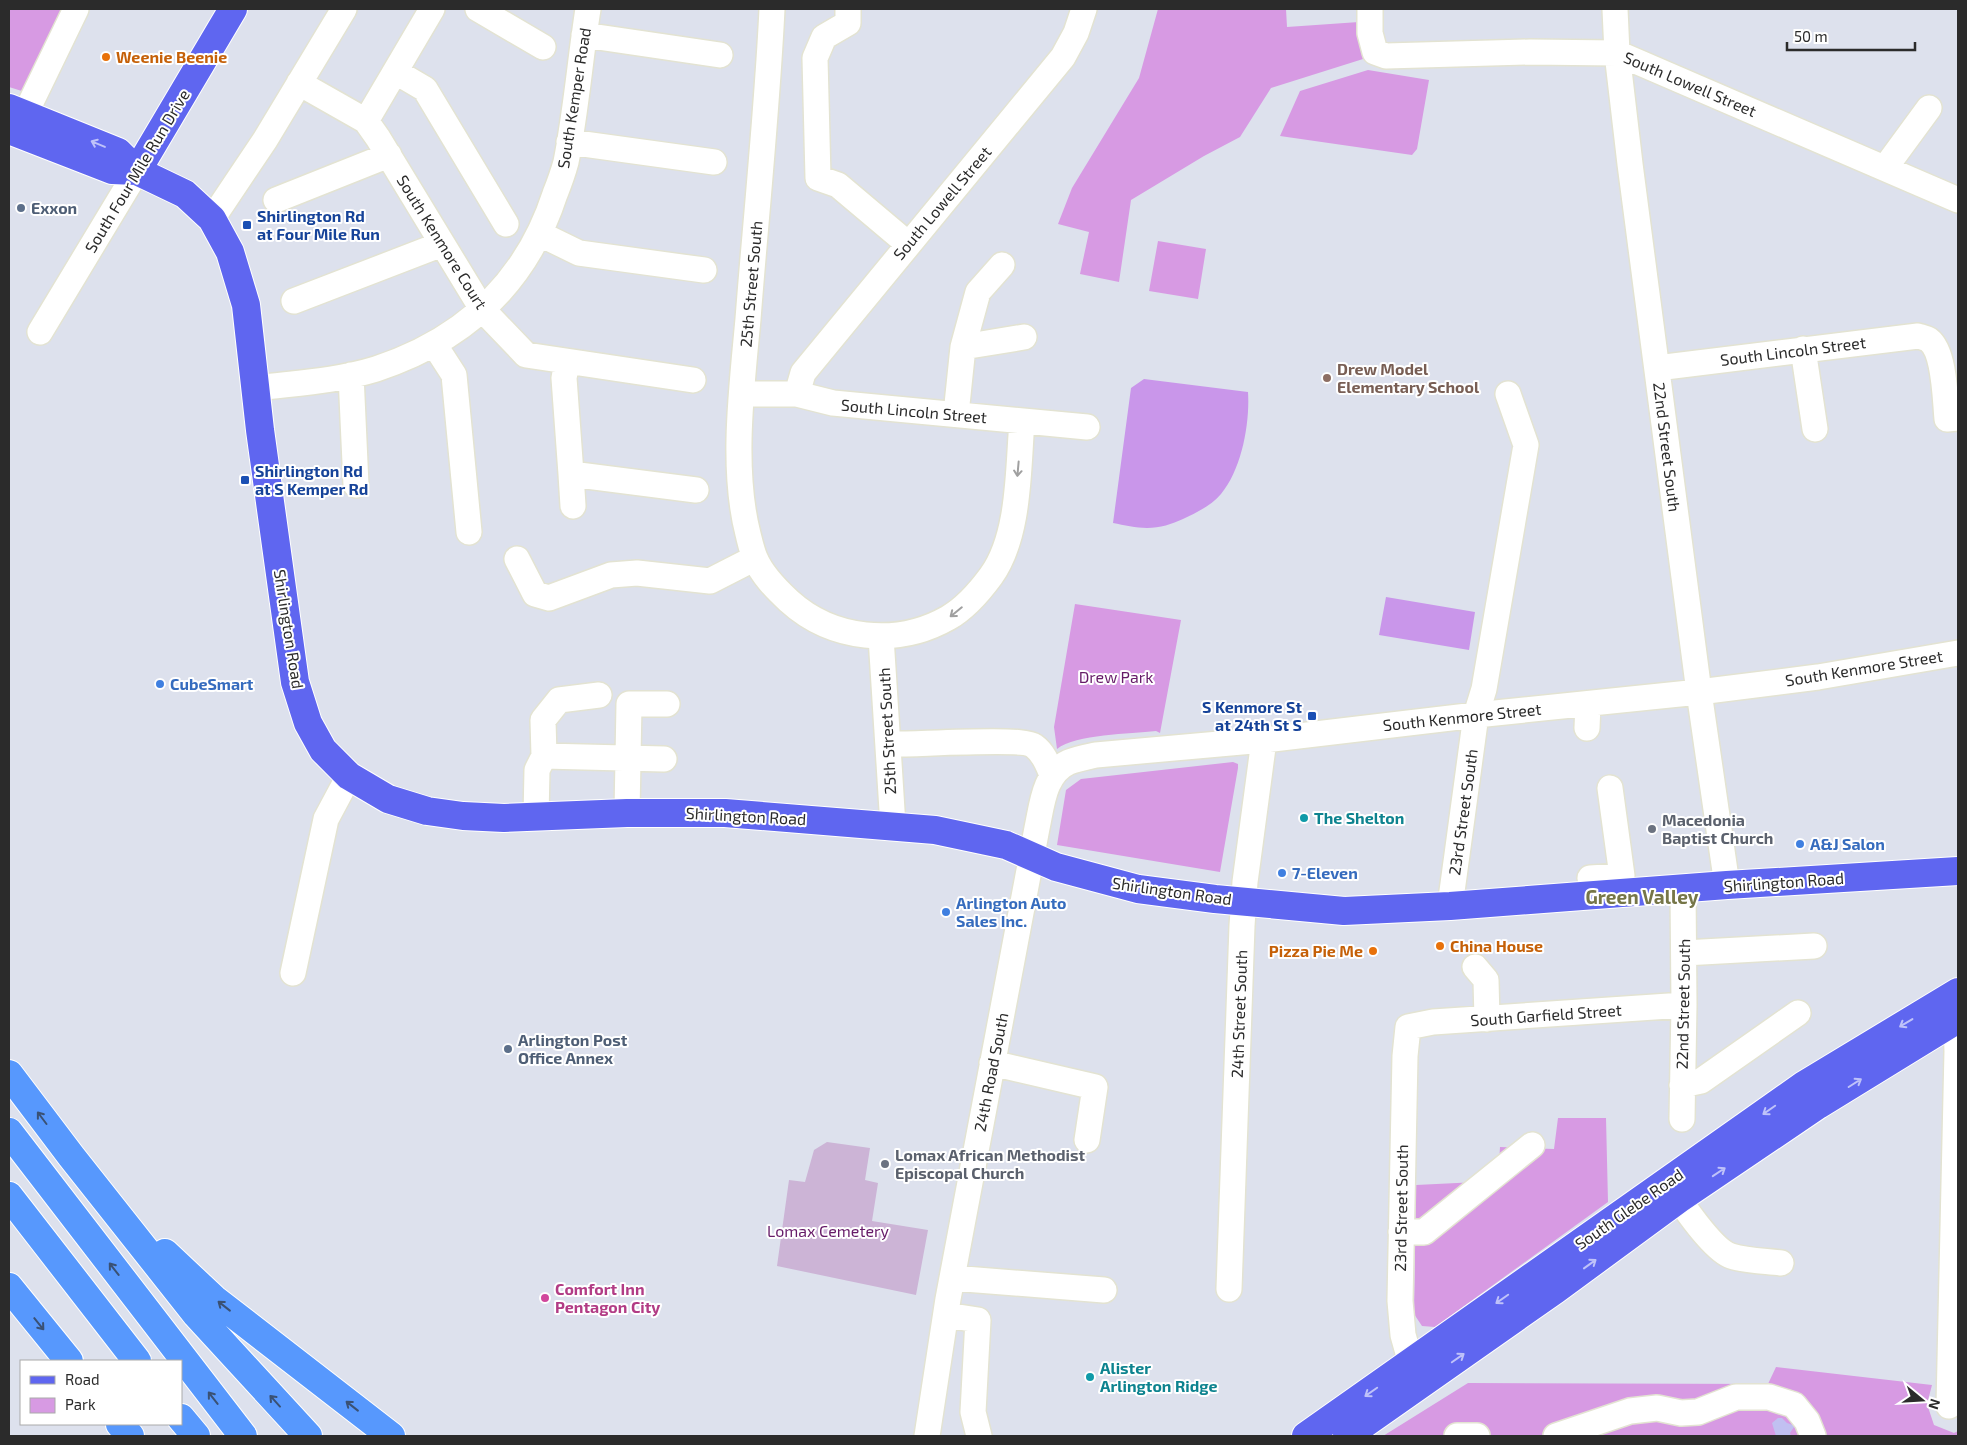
<svg xmlns="http://www.w3.org/2000/svg" width="1967" height="1445" font-family="'Exo 2',sans-serif">
<style>
.green{fill:#d79ae3}
.sand{fill:#c1c0f1}
.cemetery{fill:#ccb4d6}
.pitch{fill:#c996ea}
.lines{fill:none;stroke-linecap:round;stroke-linejoin:round}
.minor-casing{stroke:#e3e3d2;stroke-width:28}
.major-casing{stroke:#fff;stroke-width:30}
.highway-casing{stroke:#fff;stroke-width:30}
.minor{stroke:#fff;stroke-width:25}
.major{stroke:#5f66f0;stroke-width:28}
.highway{stroke:#5798fd;stroke-width:28}
.oneway{stroke:#bfc2f9}
.oneway2{stroke:#a0a0a0}
.oneway3{stroke:#3a5174}
.food-dot{fill:#e8710a;stroke:#fff;stroke-width:2}
.service-dot{fill:#5c6f8a;stroke:#fff;stroke-width:2}
.transit-dot{fill:#1a4fb4;stroke:#fff;stroke-width:2}
.education-dot{fill:#8d6e63;stroke:#fff;stroke-width:2}
.shop-dot{fill:#3f7fe0;stroke:#fff;stroke-width:2}
.culture-dot{fill:#0f9aa8;stroke:#fff;stroke-width:2}
.worship-dot{fill:#6b7280;stroke:#fff;stroke-width:2}
.hotel-dot{fill:#d1479c;stroke:#fff;stroke-width:2}
.labels{text-anchor:middle;stroke-width:4;stroke-linejoin:round;paint-order:stroke}
.food-label{font-size:16px;font-weight:bold;fill:#c56008;stroke:#fff;text-anchor:start}
.street-label{font-size:16px;fill:#2b2b2b;stroke:#fff}
.service-label{font-size:16px;font-weight:bold;fill:#4e5e75;stroke:#fff;text-anchor:start}
.transit-label{font-size:16px;font-weight:bold;fill:#164399;stroke:#fff;text-anchor:start}
.education-label{font-size:16px;font-weight:bold;fill:#785e54;stroke:#fff;text-anchor:start}
.park-label{font-size:16px;fill:#661b68;stroke:#fff}
.shop-label{font-size:16px;font-weight:bold;fill:#366cbe;stroke:#fff;text-anchor:start}
.culture-label{font-size:16px;font-weight:bold;fill:#0d838f;stroke:#fff;text-anchor:start}
.worship-label{font-size:16px;font-weight:bold;fill:#5b616d;stroke:#fff;text-anchor:start}
.hotel-label{font-size:16px;font-weight:bold;fill:#b23c85;stroke:#fff;text-anchor:start}
.quarter-label{font-size:19px;font-weight:bold;fill:#767648;stroke:#fff}
</style>
<rect width="100%" height="100%" fill="#dde1ed"/>
<path class="green" d="M9,9H65L25,92L9,87Z
M1158,9H1286L1287,27L1359,22L1363,59L1271,88L1240,137L1204,156L1131,200L1119,282L1080,274L1089,232L1058,224L1072,188L1139,78Z
M1368,70L1429,80L1417,149L1412,155L1280,136L1300,91Z
M1158,241L1206,249L1198,299L1149,291Z
M1075,604L1181,620L1160,733L1156,731C1130,734 1076,734 1057,749L1054,727Z
M1233,762L1238,764V768L1220,872L1057,845L1066,790L1081,779Z
M1558,1118H1606L1608,1202L1435,1327L1422,1326L1414,1314L1416,1185L1498,1181L1500,1147L1554,1149Z
M1776,1367L1932,1385L1927,1404L1934,1425L1954,1433L1958,1431V1436H1383L1468,1383L1768,1384Z"/>
<path class="sand" d="M1778,1418H1782L1787,1423L1793,1425L1794,1427L1790,1433L1791,1436H1776L1772,1423Z"/>
<path class="cemetery" d="M827,1142L870,1148L865,1180L878,1183L872,1221L928,1230L916,1295L777,1266L789,1180L805,1182L814,1150Z"/>
<path class="pitch" d="M1144,379L1248,392C1250,423 1242,469 1221,494C1212,505 1196,513 1183,519C1172,524 1160,528 1147,528C1136,528 1124,525 1113,523L1131,388Z
M1386,597L1475,612L1469,650L1379,635Z"/>
<g class="lines">
<defs>
<path id="minor" d="M478,9L543,47
M772,9C767,112 756,216 748,319C742,386 731,468 748,534C750,542 752,551 755,558C762,575 776,589 789,601C832,640 897,647 948,618C964,609 980,591 991,576C1020,536 1018,469 1022,421
M848,9V23L824,37L815,58L818,178L838,185L908,244
M1370,9V33L1375,52L1386,56L1530,52L1617,53L1958,200
M1615,9L1617,53L1630,164L1699,692L1727,885
M584,35L720,55
M396,72L425,89L506,224
M299,83L366,121L378,138L482,309L526,355L693,380
M366,121L432,9
M16,133L76,9
M569,142L714,162
M1885,168L1929,108
M276,200L389,155
M212,219L265,140L344,9
M540,234L579,253L704,270
M294,301L442,244
M40,332L137,171
M434,344L454,375L469,532
M963,347L1024,337
M1803,349L1815,429
M567,362L564,378L571,474L696,490
M1657,368L1918,336C1921,337 1926,338 1929,340C1945,352 1945,400 1947,419L1958,418
M351,375L356,485
M257,388C296,383 337,381 376,369C464,340 526,283 555,194C559,184 563,173 566,162C576,112 580,60 588,9
M742,394H797L833,403L1087,427
M797,394L803,373L1063,57L1076,33L1084,9
M956,414L963,347L978,292L1002,265
M571,474L573,506
M517,559L535,594L549,598L611,575L637,573L710,581L755,558
M881,637L893,826
M1587,728L1588,704
M888,744C911,745 1022,737 1034,746C1044,753 1048,765 1052,775
M544,756L664,759
M627,813L629,704H667
M536,817L537,770L544,756L543,720L559,700L599,695
M1590,878L1622,876L1610,788
M1450,906L1476,715L1484,689L1526,445L1508,394
M1684,953L1814,946
M1475,967L1486,980L1487,1019
M293,973L326,819L349,776
M992,1063L1095,1087L1087,1140
M1682,1085L1701,1081L1798,1013
M1682,1119L1684,1005L1683,889
M1668,1183C1679,1200 1712,1250 1731,1256C1747,1261 1765,1261 1781,1263
M1401,1232H1424L1532,1145
M952,1278L1104,1290
M1229,1289L1242,926L1245,882L1264,740
M946,1315L978,1320L973,1412L979,1436
M1416,1381L1403,1335L1400,1301L1405,1056L1408,1027L1433,1022L1684,1005
M1949,1406L1957,1051L1956,1020L1950,1003
M927,1436L948,1299L1037,828C1042,805 1044,773 1069,762C1077,759 1087,757 1096,755L1264,740L1476,715L1699,692L1818,677L1958,653
M1457,1436H1477
M1556,1436L1630,1411L1657,1408L1681,1413L1698,1412L1736,1397H1769L1794,1405L1807,1421L1813,1436"/>
<path id="major" d="M9,108L118,152L137,171L185,194L212,219L230,252L246,305L260,430L295,682L308,723L323,750L349,776L388,799L427,811L463,816L504,818L627,813H725L935,830L1006,845L1056,867L1138,889L1215,899L1344,911L1450,906L1727,885L1958,871
M9,130L112,170L137,171
M137,171L233,9
M1306,1436L1804,1085L1958,992
M1347,1436L1555,1290L1679,1199L1818,1105L1958,1019"/>
<path id="highway" d="M9,1074L71,1156L196,1314L308,1436
M9,1132L243,1436
M9,1196L137,1361
M165,1253L214,1299L391,1436
M9,1287L69,1361
M181,1418L196,1436
M120,1424L130,1436"/>
</defs>
<use href="#minor" class="minor-casing"/>
<use href="#major" class="major-casing"/>
<use href="#highway" class="highway-casing"/>
<use href="#minor" class="minor"/>
<use href="#major" class="major"/>
<use href="#highway" class="highway"/>
</g>
<defs><path id="oneway-shaft" d="M-6 0H5M1.5-3L5.5 0L1.5 3" fill="none" stroke-width="1.6" stroke-linecap="round" stroke-linejoin="round" transform="scale(1.25)"/></defs>
<g class="oneway">
<use href="#oneway-shaft" transform="translate(98 144) rotate(-157)"/>
<use href="#oneway-shaft" transform="translate(1906 1023) rotate(149)"/>
<use href="#oneway-shaft" transform="translate(1855 1083) rotate(-32)"/>
<use href="#oneway-shaft" transform="translate(1769 1110) rotate(145)"/>
<use href="#oneway-shaft" transform="translate(1719 1172) rotate(-34)"/>
<use href="#oneway-shaft" transform="translate(1590 1264) rotate(-36)"/>
<use href="#oneway-shaft" transform="translate(1502 1299) rotate(145)"/>
<use href="#oneway-shaft" transform="translate(1458 1358) rotate(-35)"/>
<use href="#oneway-shaft" transform="translate(1371 1392) rotate(145)"/>
</g>
<g class="oneway2">
<use href="#oneway-shaft" transform="translate(1018 469) rotate(95)"/>
<use href="#oneway-shaft" transform="translate(956 612) rotate(141)"/>
</g>
<g class="oneway3">
<use href="#oneway-shaft" transform="translate(42 1118) rotate(-127)"/>
<use href="#oneway-shaft" transform="translate(114 1269) rotate(-128)"/>
<use href="#oneway-shaft" transform="translate(224 1306) rotate(-142)"/>
<use href="#oneway-shaft" transform="translate(39 1324) rotate(51)"/>
<use href="#oneway-shaft" transform="translate(213 1398) rotate(-128)"/>
<use href="#oneway-shaft" transform="translate(275 1401) rotate(-132)"/>
<use href="#oneway-shaft" transform="translate(352 1406) rotate(-142)"/>
</g>
<g class="food-dot">
<circle cx="106" cy="57" r="5"/>
<circle cx="1440" cy="946" r="5"/>
<circle cx="1373" cy="951" r="5"/>
</g>
<g class="service-dot">
<circle cx="21" cy="208" r="5"/>
<circle cx="508" cy="1049" r="5"/>
</g>
<g class="transit-dot">
<rect x="242" y="220" width="10" height="10" rx="2.5"/>
<rect x="240" y="475" width="10" height="10" rx="2.5"/>
<rect x="1307" y="711" width="10" height="10" rx="2.5"/>
</g>
<circle class="education-dot" cx="1327" cy="378" r="5"/>
<g class="shop-dot">
<circle cx="160" cy="684" r="5"/>
<circle cx="1800" cy="844" r="5"/>
<circle cx="1282" cy="873" r="5"/>
<circle cx="946" cy="912" r="5"/>
</g>
<g class="culture-dot">
<circle cx="1304" cy="818" r="5"/>
<circle cx="1090" cy="1377" r="5"/>
</g>
<g class="worship-dot">
<circle cx="1652" cy="829" r="5"/>
<circle cx="885" cy="1164" r="5"/>
</g>
<circle class="hotel-dot" cx="545" cy="1298" r="5"/>
<g class="labels">
<g class="food-label">
<text x="116" y="63">Weenie Beenie</text>
<text x="1450" y="952">China House</text>
<text x="1363" y="957" text-anchor="end">Pizza Pie Me</text>
</g>
<g class="street-label">
<text transform="translate(1690 84) rotate(23)" y="6">South Lowell Street</text>
<text transform="translate(574 98) rotate(-81)" y="6">South Kemper Road</text>
<text transform="translate(137 171) rotate(-59)" y="6">South Four Mile Run Drive</text>
<text transform="translate(942 203) rotate(-50)" y="6">South Lowell Street</text>
<text transform="translate(442 242) rotate(58)" y="6">South Kenmore Court</text>
<text transform="translate(751 284) rotate(-85)" y="6">25th Street South</text>
<text transform="translate(1793 351) rotate(-7)" y="6">South Lincoln Street</text>
<text transform="translate(914 411) rotate(5)" y="6">South Lincoln Street</text>
<text transform="translate(1667 447) rotate(83)" y="6">22nd Street South</text>
<text transform="translate(289 629) rotate(81)" y="6">Shirlington Road</text>
<text transform="translate(1864 668) rotate(-9)" y="6">South Kenmore Street</text>
<text transform="translate(1462 717) rotate(-6)" y="6">South Kenmore Street</text>
<text transform="translate(887 731) rotate(-93)" y="6">25th Street South</text>
<text transform="translate(1463 812) rotate(-82)" y="6">23rd Street South</text>
<text transform="translate(746 816) rotate(3)" y="6">Shirlington Road</text>
<text transform="translate(1784 882) rotate(-4)" y="6">Shirlington Road</text>
<text transform="translate(1172 891) rotate(8)" y="6">Shirlington Road</text>
<text transform="translate(1683 1004) rotate(-89)" y="6">22nd Street South</text>
<text transform="translate(1239 1014) rotate(-88)" y="6">24th Street South</text>
<text transform="translate(1546 1015) rotate(-4)" y="6">South Garfield Street</text>
<text transform="translate(991 1072) rotate(-79)" y="6">24th Road South</text>
<text transform="translate(1401 1208) rotate(-89)" y="6">23rd Street South</text>
<text transform="translate(1629 1209) rotate(-35)" y="6">South Glebe Road</text>
</g>
<g class="service-label">
<text x="31" y="214">Exxon</text>
<text x="518" y="1046">Arlington Post<tspan x="518" dy="18">Office Annex</tspan></text>
</g>
<g class="transit-label">
<text x="257" y="222">Shirlington Rd<tspan x="257" dy="18">at Four Mile Run</tspan></text>
<text x="255" y="477">Shirlington Rd<tspan x="255" dy="18">at S Kemper Rd</tspan></text>
<text x="1302" y="713" text-anchor="end">S Kenmore St<tspan x="1302" dy="18">at 24th St S</tspan></text>
</g>
<g class="education-label">
<text x="1337" y="375">Drew Model<tspan x="1337" dy="18">Elementary School</tspan></text>
</g>
<g class="park-label">
<text x="1116" y="683">Drew Park</text>
<text x="828" y="1237">Lomax Cemetery</text>
</g>
<g class="shop-label">
<text x="170" y="690">CubeSmart</text>
<text x="1810" y="850">A&amp;J Salon</text>
<text x="1292" y="879">7-Eleven</text>
<text x="956" y="909">Arlington Auto<tspan x="956" dy="18">Sales Inc.</tspan></text>
</g>
<g class="culture-label">
<text x="1314" y="824">The Shelton</text>
<text x="1100" y="1374">Alister<tspan x="1100" dy="18">Arlington Ridge</tspan></text>
</g>
<g class="worship-label">
<text x="1662" y="826">Macedonia<tspan x="1662" dy="18">Baptist Church</tspan></text>
<text x="895" y="1161">Lomax African Methodist<tspan x="895" dy="18">Episcopal Church</tspan></text>
</g>
<g class="hotel-label">
<text x="555" y="1295">Comfort Inn<tspan x="555" dy="18">Pentagon City</tspan></text>
</g>
<g class="quarter-label">
<text x="1642" y="904">Green Valley</text>
</g>
</g>
<rect width="1967" height="1445" fill="none" stroke="#2b2b2b" stroke-width="20"/>
<rect x="20" y="1360" width="162" height="65" fill="#ffffff" stroke="#aaaaaa"/>
<rect x="30" y="1376" width="25" height="8" fill="#5f66f0" stroke="#aaaaaa"/>
<text x="65" y="1385" font-size="15" fill="#2b2b2b">Road</text>
<rect x="30" y="1398" width="25" height="15" fill="#d79ae3" stroke="#aaaaaa"/>
<text x="65" y="1410" font-size="15" fill="#2b2b2b">Park</text>
<g transform="translate(1922 1400) rotate(108)" stroke="#ffffff" stroke-width="4" paint-order="stroke">
<path d="M0-4L9 19L0 12L-9 19Z" fill="#2b2b2b"/>
<text y="-8" font-size="14" font-weight="bold" text-anchor="middle" fill="#2b2b2b">N</text>
</g>
<path d="M1787 42v8h128v-8" fill="none" stroke="#2b2b2b" stroke-width="2.5"/>
<text x="1794" y="42" font-size="15" fill="#2b2b2b" stroke="#ffffff" stroke-width="4" paint-order="stroke">50 m</text>
</svg>
